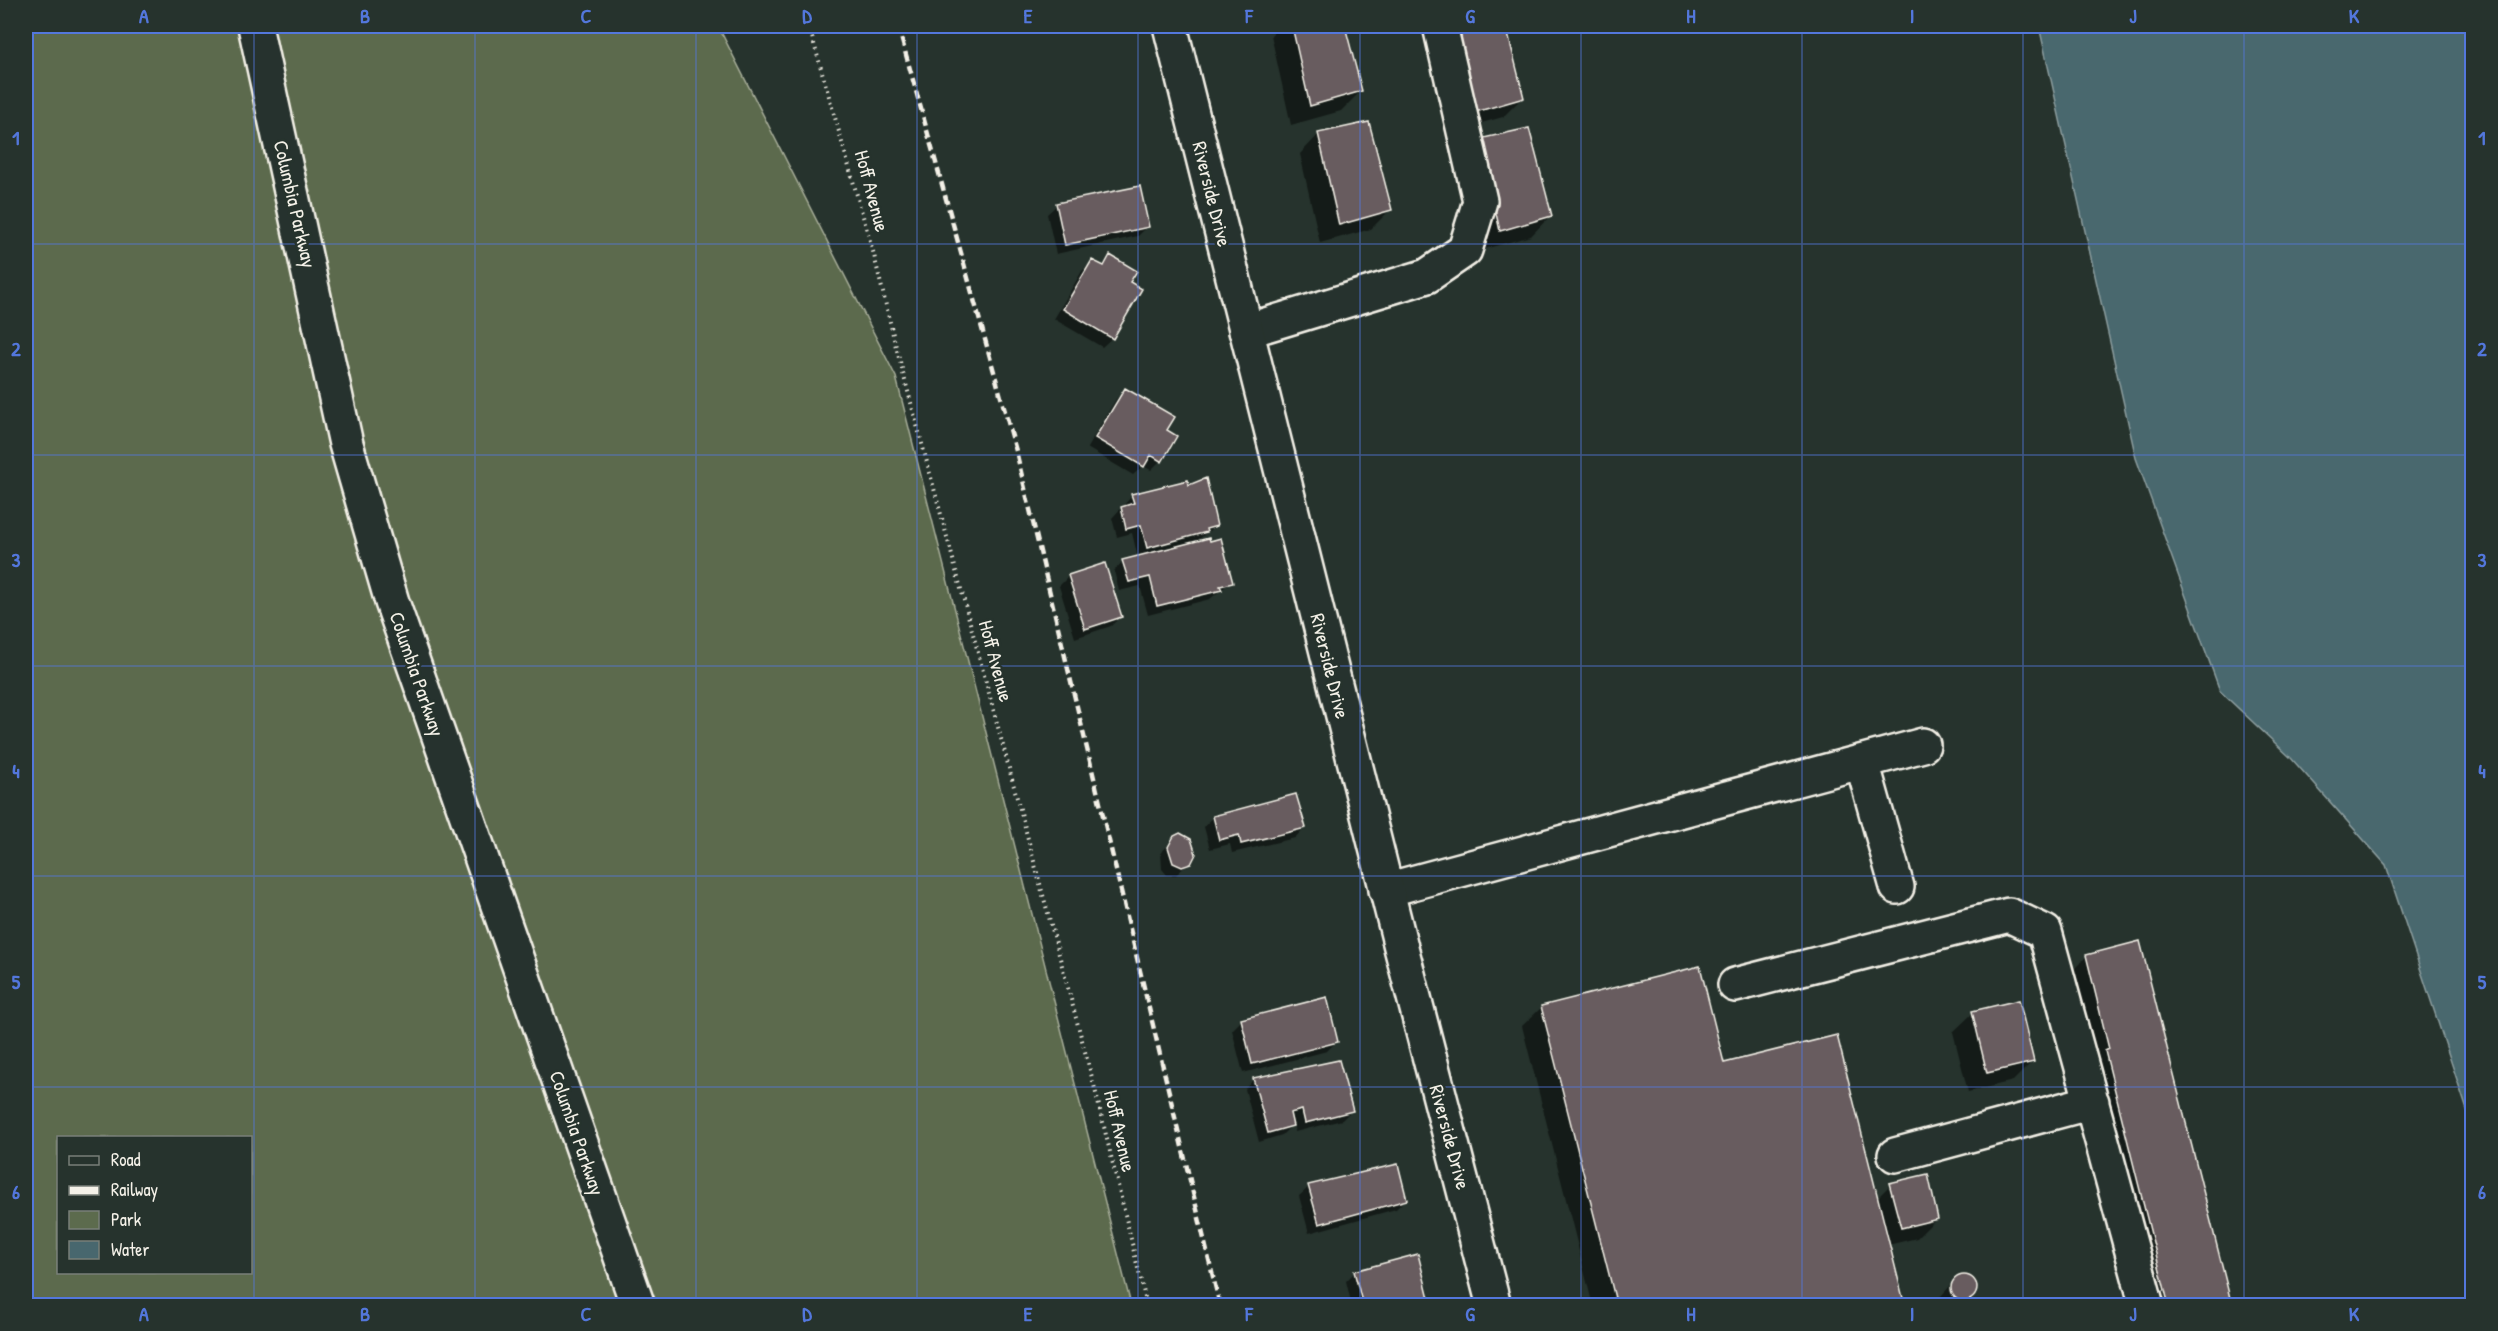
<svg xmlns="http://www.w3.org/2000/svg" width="2498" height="1331" font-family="'Patrick Hand',sans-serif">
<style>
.green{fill:#5c6b4d;stroke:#a8ae9a;stroke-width:1.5;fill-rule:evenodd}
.water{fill:#48676e;stroke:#8d9e9f;stroke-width:1.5}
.shadow{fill:#0007}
.building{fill:#685c5f;stroke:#f4f1e8;stroke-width:1.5}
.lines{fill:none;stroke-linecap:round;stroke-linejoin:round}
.minor-casing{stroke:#f4f1e8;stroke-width:38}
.major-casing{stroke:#f4f1e8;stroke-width:38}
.highway-casing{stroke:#f4f1e8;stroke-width:38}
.path{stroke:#f4f1e8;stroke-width:4;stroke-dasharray:1.5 4.5;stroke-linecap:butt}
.minor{stroke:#26332d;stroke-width:33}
.major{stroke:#26332d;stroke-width:33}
.highway{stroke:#26332d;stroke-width:33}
.rail{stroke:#f4f1e8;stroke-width:4.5;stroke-dasharray:9 4.5;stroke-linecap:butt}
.grid{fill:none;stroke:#5377dc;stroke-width:1.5;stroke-opacity:0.55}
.labels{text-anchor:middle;stroke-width:5;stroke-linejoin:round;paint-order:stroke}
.street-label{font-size:20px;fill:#f4f1e8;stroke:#26332d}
.neatline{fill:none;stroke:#5377dc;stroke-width:2}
.grid-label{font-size:20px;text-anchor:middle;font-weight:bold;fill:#5377dc}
</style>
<rect width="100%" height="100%" fill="#26332d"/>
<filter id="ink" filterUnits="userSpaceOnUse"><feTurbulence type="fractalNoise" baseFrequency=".0167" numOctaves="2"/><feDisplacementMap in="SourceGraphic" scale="12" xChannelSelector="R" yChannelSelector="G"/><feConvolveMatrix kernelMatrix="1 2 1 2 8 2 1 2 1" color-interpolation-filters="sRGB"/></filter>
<g filter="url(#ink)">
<path class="green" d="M26,26H718L896,377L1131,1305H26ZM58,1138H250V1272H58Z"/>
<path class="water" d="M2039,26H2472V1125L2386,865L2291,758L2220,691L2136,458Z"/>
<path class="shadow" d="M1280,26H1344L1361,91L1341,111L1291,125L1271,35Z
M1447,26H1504L1522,98L1503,117L1453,131Z
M1319,134L1390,210L1371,229L1320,243L1300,154Z
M1460,160L1550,216L1531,236L1481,250Z
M1057,205L1148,226L1138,236L1056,254L1047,214Z
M1111,257L1128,282L1112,338L1102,347L1054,319L1082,271L1092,262L1101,267Z
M1125,390L1165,431L1160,461L1151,470L1143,466L1133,475L1087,448L1116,399Z
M1132,496L1215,526L1194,543L1231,582L1210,599L1148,615L1140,586L1119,591L1114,571L1123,561L1138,558L1132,533L1117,537L1112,518Z
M1104,565L1120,617L1111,626L1075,638L1059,586L1068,577Z
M1213,817L1304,828L1295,838L1232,853L1230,844L1210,849L1204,827Z
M1181,835L1186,836L1194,854L1193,859L1176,875H1167L1162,869L1161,852Z
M2087,956L2231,1306H2145L2067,976Z
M1542,1007L1723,1065L1876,1199L1890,1185L1937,1218L1917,1238L1888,1245L1593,1306L1522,1026Z
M1973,1013L2032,1062L2013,1081L1968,1092L1953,1032Z
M1242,1020L1336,1042L1327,1051L1243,1073L1232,1030Z
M1254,1079L1351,1111L1342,1120L1295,1132L1293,1124L1282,1135L1259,1142L1245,1089Z
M1309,1187L1406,1199L1396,1209L1309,1233L1299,1196Z
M1355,1272L1427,1298L1419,1306H1352L1346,1281Z
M1959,1276L1970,1277L1974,1280L1976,1290L1969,1299L1962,1306H1932Z"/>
<path class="building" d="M1292,26H1345L1362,91L1310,106Z
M1452,26H1506L1524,98L1472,113Z
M1369,122L1392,210L1339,225L1318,133Z
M1529,128L1552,216L1500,231L1479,139Z
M1140,186L1149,227L1065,245L1056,203Z
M1110,255L1137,271L1130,282L1142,289L1113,339L1063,309L1092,260L1104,266Z
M1125,388L1175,417L1167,430L1177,436L1162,462L1151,455L1144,467L1095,438Z
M1206,478L1217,526L1206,529L1207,532L1147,548L1141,525L1126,529L1121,507L1134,503L1131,494L1188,480L1189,485Z
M1209,538L1210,541L1221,538L1233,583L1220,586L1222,590L1157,606L1150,577L1129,582L1122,560Z
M1105,563L1122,617L1085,629L1068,575Z
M1296,794L1306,828L1241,844L1239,835L1219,840L1213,816Z
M1180,833L1191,839L1196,854L1191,864L1182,867L1173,863L1168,847L1174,836Z
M2140,941L2207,1206L2232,1306H2169L2105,1051L2109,1049L2086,955Z
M1700,966L1724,1063L1837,1035L1905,1306H1587L1615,1298L1541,1006Z
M1327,997L1338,1042L1252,1064L1241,1019Z
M2019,1000L2034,1062L1987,1073L1972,1011Z
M1339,1060L1353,1111L1305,1123L1302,1110L1290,1113L1293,1126L1268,1133L1253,1078Z
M1398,1164L1407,1200L1319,1224L1308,1185Z
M1928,1174L1938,1219L1901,1228L1889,1183Z
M1418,1254L1429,1298L1399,1306H1363L1354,1271Z
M1951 1288a13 13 0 1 1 26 0a13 13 0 1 1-26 0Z"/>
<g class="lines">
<defs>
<path id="minor" d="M1246,331L1427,276L1465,250L1480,201L1440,26
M1862,762L1897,887
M1386,890L1923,745
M1735,985L2009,915L2045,932L2147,1306
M1895,1155L2092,1102"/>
<path id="major" d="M1170,26L1402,951L1494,1306"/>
<path id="highway" d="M255,26L346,444L392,602L638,1306"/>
</defs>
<use href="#minor" class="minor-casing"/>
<use href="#major" class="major-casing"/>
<use href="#highway" class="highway-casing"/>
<path class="path" d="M809,26L874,255L895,343L1094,1085L1147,1306"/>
<use href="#minor" class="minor"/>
<use href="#major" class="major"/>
<use href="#highway" class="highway"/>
<path class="rail" d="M898,26L1016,451L1220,1306"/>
</g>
</g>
<path class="grid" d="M254,26V1306M475,26V1306M696,26V1306M917,26V1306M1138,26V1306M1360,26V1306M1581,26V1306M1802,26V1306M2023,26V1306M2244,26V1306M26,244H2472M26,455H2472M26,666H2472M26,876H2472M26,1087H2472"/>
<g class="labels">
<g class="street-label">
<text transform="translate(872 191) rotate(75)" y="7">Hoff Avenue</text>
<text transform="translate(1212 194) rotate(76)" y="7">Riverside Drive</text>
<text transform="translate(295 204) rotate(77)" y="7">Columbia Parkway</text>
<text transform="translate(996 661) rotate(75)" y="7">Hoff Avenue</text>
<text transform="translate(1330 666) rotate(76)" y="7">Riverside Drive</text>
<text transform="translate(417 674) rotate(71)" y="7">Columbia Parkway</text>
<text transform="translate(1120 1131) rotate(77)" y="7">Hoff Avenue</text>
<text transform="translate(577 1133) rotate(71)" y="7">Columbia Parkway</text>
<text transform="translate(1450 1137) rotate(75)" y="7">Riverside Drive</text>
</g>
</g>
<rect width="2498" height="1331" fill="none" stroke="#26332d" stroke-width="66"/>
<rect x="57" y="1136" width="195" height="138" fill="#26332d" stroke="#787f78" stroke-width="1.5"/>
<rect x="69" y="1156" width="30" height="9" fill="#26332d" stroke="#787f78" stroke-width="1.5"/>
<text x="111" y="1166" font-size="18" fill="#f4f1e8">Road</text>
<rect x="69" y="1186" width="30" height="9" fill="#f4f1e8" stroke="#787f78" stroke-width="1.5"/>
<text x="111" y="1196" font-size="18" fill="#f4f1e8">Railway</text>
<rect x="69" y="1211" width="30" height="18" fill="#5c6b4d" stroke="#787f78" stroke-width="1.5"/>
<text x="111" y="1226" font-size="18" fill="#f4f1e8">Park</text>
<rect x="69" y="1241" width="30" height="18" fill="#48676e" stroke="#787f78" stroke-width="1.5"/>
<text x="111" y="1256" font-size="18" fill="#f4f1e8">Water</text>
<rect x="33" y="33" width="2432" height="1265" class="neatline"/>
<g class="grid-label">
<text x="144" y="23">A</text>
<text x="365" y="23">B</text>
<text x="586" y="23">C</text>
<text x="807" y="23">D</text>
<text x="1028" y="23">E</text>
<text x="1249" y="23">F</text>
<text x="1470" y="23">G</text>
<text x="1691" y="23">H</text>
<text x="1912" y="23">I</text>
<text x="2133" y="23">J</text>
<text x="2354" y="23">K</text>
<text x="16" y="145">1</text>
<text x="2482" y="145">1</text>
<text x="16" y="356">2</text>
<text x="2482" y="356">2</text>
<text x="16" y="567">3</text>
<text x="2482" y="567">3</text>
<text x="16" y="778">4</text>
<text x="2482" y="778">4</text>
<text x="16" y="989">5</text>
<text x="2482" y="989">5</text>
<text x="16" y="1199">6</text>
<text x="2482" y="1199">6</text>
<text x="144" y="1321">A</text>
<text x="365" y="1321">B</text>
<text x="586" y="1321">C</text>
<text x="807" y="1321">D</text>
<text x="1028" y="1321">E</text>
<text x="1249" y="1321">F</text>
<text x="1470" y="1321">G</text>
<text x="1691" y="1321">H</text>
<text x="1912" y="1321">I</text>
<text x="2133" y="1321">J</text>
<text x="2354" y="1321">K</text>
</g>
</svg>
